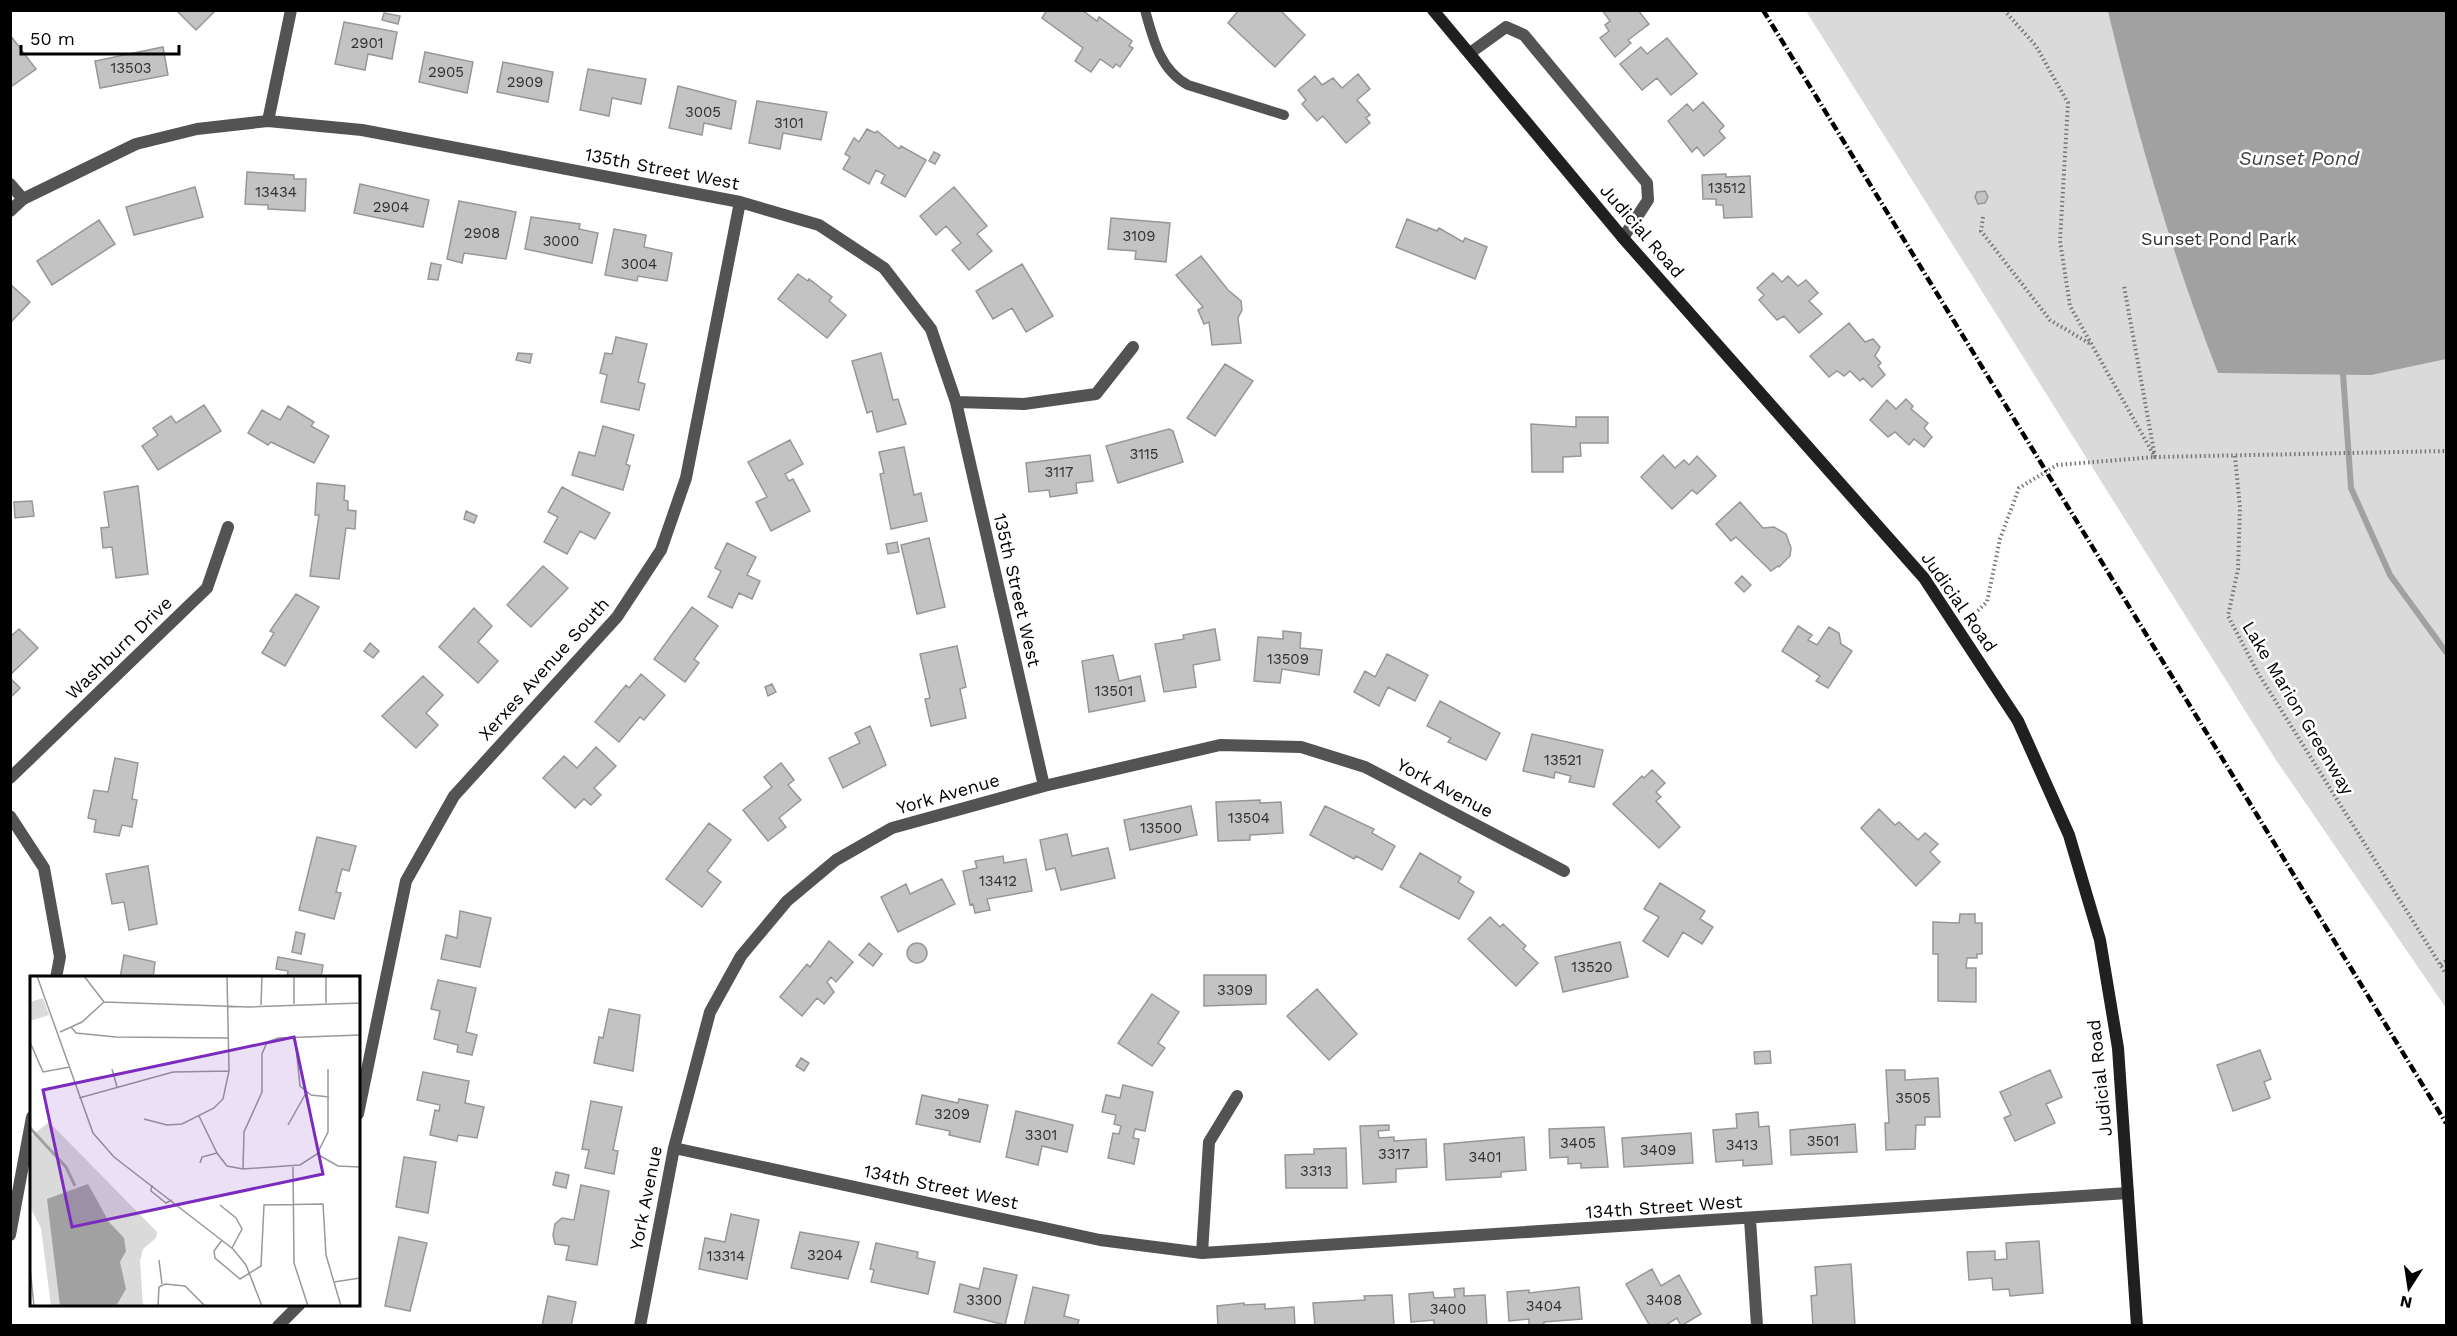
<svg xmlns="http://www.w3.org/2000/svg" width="2457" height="1336" font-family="'Work Sans',sans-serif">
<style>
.green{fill:#dadada}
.water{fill:#a1a1a1}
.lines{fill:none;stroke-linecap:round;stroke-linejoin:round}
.stream{stroke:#a1a1a1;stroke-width:6}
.building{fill:#c3c3c3;stroke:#979797;stroke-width:1.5}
.path{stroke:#757575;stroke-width:4;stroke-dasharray:1.5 3;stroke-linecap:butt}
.lane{stroke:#535353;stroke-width:10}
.street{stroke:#535353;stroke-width:12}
.secondary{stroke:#202020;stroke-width:12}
.rail{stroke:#000;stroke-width:4.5;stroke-dasharray:9 3 1.5 3;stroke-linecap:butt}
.labels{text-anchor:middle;stroke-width:5;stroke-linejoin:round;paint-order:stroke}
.number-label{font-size:15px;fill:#313131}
.street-label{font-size:18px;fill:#000;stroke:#fff}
.park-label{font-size:18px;fill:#313131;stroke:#fff}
.water-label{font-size:20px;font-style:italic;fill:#424242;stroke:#fff}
.inset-river{fill:none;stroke:#a1a1a1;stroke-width:3}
.inset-road{fill:none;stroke:#999;stroke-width:1.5}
.view{fill:#7b2cbf;fill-opacity:0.15;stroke:#7b2cbf;stroke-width:3}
.inset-edge{fill:none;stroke:#000;stroke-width:3}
</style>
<rect width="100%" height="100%" fill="#fff"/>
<path class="green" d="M1806,11H2446V1008L2276,760Z"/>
<path class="water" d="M2108,11H2446V359L2371,375L2218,373C2172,255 2137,134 2108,11Z"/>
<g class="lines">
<path class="stream" d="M2343,373L2351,488L2390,575L2446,652"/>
</g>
<path class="building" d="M176,10H216L196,30Z
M1047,10H1082L1097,21L1099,17L1132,41L1129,46L1133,48L1120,67L1116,64L1113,68L1100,59L1091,72L1075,61L1083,48L1042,18Z
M1239,10H1280L1305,35L1275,67L1228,23Z
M1602,10H1638L1649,24L1628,40L1631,43L1615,57L1600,38L1609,31L1605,25L1610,21Z
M384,13L400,16L398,24L382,20Z
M344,22L397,32L392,59L368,54L365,70L335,64Z
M10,35L36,69L12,86L10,84Z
M1667,38L1697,74L1671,95L1657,78L1642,90L1620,64L1641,47L1647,54Z
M163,47L168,75L100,88L95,61Z
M425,52L473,62L467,93L419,82Z
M503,62L553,72L548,102L497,92Z
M588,69L646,79L641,104L612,98L609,116L580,110Z
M1358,74L1370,89L1357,100L1370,115L1366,118L1370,123L1346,143L1323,116L1317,121L1302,104L1306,100L1298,90L1315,76L1322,85L1333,78L1342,88Z
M678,86L736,101L731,129L704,123L702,135L669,128Z
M757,101L827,112L821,140L783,133L780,149L749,143Z
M1703,102L1724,126L1719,131L1725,138L1704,156L1697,147L1692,152L1668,121L1687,104L1693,111Z
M867,129L875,133L877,131L899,149L901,146L926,160L905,197L881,183L885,175L876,170L869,184L843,169L850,157L845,154L854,138L859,142Z
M934,152L940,155L935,164L929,161Z
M247,172L294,175V179H306L305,211L268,209V205L245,204Z
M1726,174V177L1750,176L1752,217L1724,218L1723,205H1716V199H1703L1702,175Z
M360,184L429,200L423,227L354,213Z
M195,187L203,217L134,235L126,207Z
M954,187L987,226L977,234L992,251L969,270L952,250L961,243L946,226L936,235L920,216Z
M1985,191L1988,197L1985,203L1978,204L1975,197L1977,192Z
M459,201L516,212L506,259L464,253L462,263L447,259Z
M531,217L580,224L579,229L598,233L592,263L525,249Z
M1111,218L1170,223L1166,262L1135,259L1136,251L1108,249Z
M1407,219L1437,231L1439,228L1463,242L1465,238L1487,247L1475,279L1396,247Z
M99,220L115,244L52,285L37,261Z
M614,229L646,235L644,247L672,253L667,281L638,276L637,281L605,275Z
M1201,256L1228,290L1241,301L1242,310L1238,318L1241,343L1212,345L1209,322L1204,324L1198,310L1203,307L1176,275Z
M431,263L441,265L438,280L428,279Z
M1022,264L1053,316L1026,332L1012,308L993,319L976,291Z
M1773,273L1782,282L1788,276L1798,286L1806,280L1818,293L1809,301L1822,314L1799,333L1784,316L1777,320L1759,300L1764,295L1757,288Z
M798,274L808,281L809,279L832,297L829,301L846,315L827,338L778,299Z
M10,284L30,302L10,323Z
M1849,323L1865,342L1873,339L1880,347L1875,356L1881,363L1878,366L1885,375L1872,387L1863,378L1860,381L1850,371L1844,376L1837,371L1829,377L1810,356Z
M616,337L647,344L638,382L645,384L639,410L601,402L607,375L600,373L605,353L612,354Z
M518,353L532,354L530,363L516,360Z
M881,353L893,400L898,399L906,424L877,432L872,411L867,413L852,361Z
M1225,364L1253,381L1215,436L1187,418Z
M1906,399L1913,406L1911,409L1928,423L1924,428L1932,437L1924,447L1914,439L1909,445L1895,432L1888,437L1870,420L1887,400L1896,409Z
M204,405L221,431L158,470L142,446L158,435L153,428L171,416L176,423Z
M288,406L314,422L311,426L329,436L314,463L271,442L268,445L248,433L262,410L280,420Z
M1576,417H1608V443H1580L1581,456L1563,457V472H1532L1531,424L1576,427Z
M603,426L634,435L626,464L630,466L623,490L572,475L579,452L595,456Z
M1169,429L1173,431L1183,462L1118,483L1106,446Z
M790,440L803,464L785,474L789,481L793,479L810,511L771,531L756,502L767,497L748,462Z
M904,447L914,495L921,493L927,521L891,529L880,474L884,473L879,452Z
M1090,455L1093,481L1076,483L1077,493L1050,497L1049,490L1029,492L1026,463Z
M1663,455L1675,468L1684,460L1689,465L1697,456L1716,476L1697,494L1692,490L1672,509L1641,477Z
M317,483L345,486L344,500L348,501V510L356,511L355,529L346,528L339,579L310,576L319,515H315Z
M138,486L148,574L116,578L112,547L103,548L101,528L109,527L104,492Z
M562,487L610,513L595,539L580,531L567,554L544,542L558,517L548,512Z
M32,501L34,516L15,518L14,502Z
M1740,502L1763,528L1774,527L1786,534L1791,548L1790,556L1779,567L1778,566L1771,571L1736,537L1731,541L1716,524Z
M466,511L477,516L474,523L464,519Z
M929,538L945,607L917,614L901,545Z
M897,542L899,552L888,554L886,544Z
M727,543L756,557L747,575L760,581L752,599L739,593L732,608L708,597L721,571L715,568Z
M543,566L568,588L531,627L507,605Z
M1742,576L1751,585L1744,592L1735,583Z
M296,594L319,607L285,666L262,653L274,633L270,631Z
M692,607L718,626L694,659L699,663L685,682L654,659Z
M474,608L492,626L478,642L498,661L478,683L439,647Z
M1798,626L1812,635L1808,640L1817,645L1829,627L1839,633L1841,644L1852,651L1828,688L1816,681L1820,676L1782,651Z
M19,629L38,648L10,675V637Z
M1215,629L1220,660L1193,665L1196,687L1164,692L1155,644L1184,639L1183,635Z
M1283,631L1301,633L1300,648L1322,650L1319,675L1282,669L1280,683L1254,681L1258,637L1283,639Z
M370,643L379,651L373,658L364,651Z
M957,646L966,687L960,689L966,718L931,726L925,699L930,698L920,654Z
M1387,654L1428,675L1415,701L1388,687L1379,706L1354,692L1365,671L1375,677Z
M1113,655L1119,681L1140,676L1145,701L1089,712L1082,661Z
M641,674L665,695L644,720L640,717L619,742L595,722L626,685L629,688Z
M423,676L443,695L426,713L438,725L416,748L382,716Z
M10,678L20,688L10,698Z
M772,684L776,692L768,696L765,687Z
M1440,701L1500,733L1486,760L1448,742L1451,738L1427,726Z
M870,726L886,765L843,788L829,758L860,743L855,733Z
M1532,734L1603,750L1594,787L1569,782L1571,776L1555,772L1554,778L1523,771Z
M596,747L616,766L594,788L601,795L591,805L584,799L575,808L543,778L564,756L577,768Z
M115,758L138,763L132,799L137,800L132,827L122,825L119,836L94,832L96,820L88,818L94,790L108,792Z
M781,763L794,780L788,785L801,800L779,818L786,827L768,841L743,810L772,787L764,777Z
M1652,770L1665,783L1656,792L1661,797L1656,801L1680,827L1659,848L1613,804L1642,776L1644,778Z
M1260,800V803L1281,802L1283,833L1250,835V840L1218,841L1216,802Z
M1191,806L1197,835L1130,850L1124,820Z
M1325,806L1374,829L1372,833L1395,846L1382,870L1356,856L1354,859L1310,835Z
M1879,809L1895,825L1899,822L1918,840L1925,833L1938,844L1930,852L1940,862L1916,886L1861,828Z
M709,823L731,840L707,871L721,882L702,907L666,879Z
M1067,834L1072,856L1108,848L1115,878L1061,890L1055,868L1046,870L1040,840Z
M317,837L356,846L349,871L342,869L336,892L341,893L334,919L299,910Z
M1420,853L1461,877L1458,882L1474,892L1459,919L1400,887Z
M1003,856L1004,863L1026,859L1032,891L987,899L990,910L975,913L973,904L970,905L963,871L977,868L975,861Z
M148,866L157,924L129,930L124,902L112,904L106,874Z
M942,879L955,904L898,932L881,897L906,884L910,894Z
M1660,883L1705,911L1700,919L1713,927L1702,944L1683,932L1668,957L1643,941L1659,917L1644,909Z
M460,911L491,918L480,967L441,959L446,935L457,938Z
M1960,914H1975V923H1982V954H1977V958H1967L1966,968H1976V1002L1938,1001V954H1933V922L1959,923Z
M1490,917L1500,927L1503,924L1526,946L1523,949L1538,963L1516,986L1468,939Z
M296,932L305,934L301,954L292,952Z
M829,941L853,962L836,982L831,977L827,982L834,992L824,1004L817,998L802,1016L780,997L807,964L810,967Z
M1620,942L1628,977L1563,992L1555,957Z
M869,943L882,954L873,966L859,955Z
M907 953a10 10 0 1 1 20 0a10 10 0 1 1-20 0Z
M124,955L155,962L153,978H120Z
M278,957L323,965L321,978H287L288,971L276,969Z
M1204,975H1266V1004L1204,1006Z
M438,980L476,988L466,1032L477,1035L472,1055L457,1052L458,1045L434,1039L440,1011L431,1009Z
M1317,989L1357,1034L1329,1060L1287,1016Z
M1152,994L1179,1012L1158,1043L1165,1048L1152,1066L1118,1043Z
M609,1009L640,1015L633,1071L594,1063L599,1037L603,1038Z
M2260,1050L2271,1079L2264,1082L2270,1098L2233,1111L2217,1065Z
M1770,1051L1771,1063L1755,1064L1754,1052Z
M801,1058L809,1063L804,1071L796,1066Z
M1886,1070H1905V1080L1938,1078L1940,1117H1925V1125H1916L1915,1149L1886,1150L1885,1123H1889Z
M2050,1070L2062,1097L2046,1104L2055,1123L2015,1141L2004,1118L2011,1115L2000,1092Z
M423,1072L469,1081L465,1103L484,1107L477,1138L458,1135L457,1141L430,1135L435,1110L439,1111L440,1105L417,1100Z
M1123,1085L1153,1092L1145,1131L1135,1129L1133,1138L1139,1139L1134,1164L1108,1158L1113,1133L1119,1134L1121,1126L1114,1124L1116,1115L1102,1112L1106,1095L1120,1098Z
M922,1095L958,1103L959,1099L988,1105L980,1142L949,1135L950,1131L916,1124Z
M591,1101L622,1107L613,1150L618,1151L614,1174L585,1168L589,1150L582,1149Z
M1016,1111L1073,1125L1067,1152L1042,1146L1038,1165L1006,1157Z
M1758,1112L1759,1127L1769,1126L1772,1164L1743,1166V1160L1716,1162L1713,1130L1737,1128L1736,1114Z
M1855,1124L1857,1152L1791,1155L1790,1130Z
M1389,1125V1130L1378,1131L1379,1138L1394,1137V1141L1426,1139L1427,1167L1396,1169V1182L1363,1184L1360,1126Z
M1604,1127L1608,1167L1581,1168V1163L1568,1164V1157L1550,1158L1549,1129Z
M1691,1133L1693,1163L1624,1167L1622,1138Z
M1524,1137L1526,1170L1501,1172V1177L1446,1180L1444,1144Z
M1346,1148L1347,1188H1286L1285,1155L1314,1154V1149Z
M404,1157L436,1162L428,1213L396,1207Z
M556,1172L569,1175L566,1188L553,1185Z
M581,1185L609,1191L597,1265L566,1260L569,1246L555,1244L553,1235L555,1224L562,1218L574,1220Z
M731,1214L759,1220L747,1279L699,1269L705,1238L725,1242Z
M800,1232L859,1242L848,1279L791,1268Z
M399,1237L427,1243L410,1311L385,1306Z
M2039,1241L2043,1293L2010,1296L2009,1289L1993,1290L1992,1278L1969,1280L1967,1252L1995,1251V1260L2007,1259L2006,1243Z
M876,1243L918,1252L917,1258L935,1262L928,1294L871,1282L874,1270L870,1269Z
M1851,1264L1855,1326H1813L1811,1296L1817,1295L1815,1267Z
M984,1268L1017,1275L1005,1325L954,1312L960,1284L979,1289Z
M1652,1269L1661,1286L1679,1275L1701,1314L1681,1326L1677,1318L1664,1326H1650L1626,1284Z
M1033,1287L1069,1295L1064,1316L1079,1320L1077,1326H1024Z
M1579,1287L1582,1319L1544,1322V1326H1529V1319L1509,1321L1507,1292L1529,1290V1293Z
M1464,1288V1296L1485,1295L1487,1326H1434V1320L1411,1322L1409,1294L1433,1292L1434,1298L1455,1297L1454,1289Z
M1392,1295L1394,1326H1315L1313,1303L1365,1300L1364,1296Z
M548,1296L576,1302L571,1326H542Z
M1244,1303V1305L1265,1304V1309L1294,1307L1295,1326H1218L1217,1306Z"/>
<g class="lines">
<path class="path" d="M2004,10L2036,46L2068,103L2060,241L2070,306L2155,457L2446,451
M1983,217L1981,231L2050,320L2092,345
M2235,456L2240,508L2238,569L2228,616L2258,673L2446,974
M1968,620L1987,602L2000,539L2019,488L2057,465L2155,457L2124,286
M2441,965L2446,961"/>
<path class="lane" d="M1145,10C1153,39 1160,70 1188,85L1284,115"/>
<path class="street" d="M1470,53L1506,27L1524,35L1647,183L1648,200L1623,238
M268,121L291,10
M10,184L23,199
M10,211L23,199L136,144L197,129L268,121L362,130L740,202L819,225L884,268L931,329L956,402L1044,786
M956,402L1024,404L1096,394L1133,347
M10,778L207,588L228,527
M10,816L44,868L60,957L56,978
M358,1114L406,881L454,796L617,617L661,550L686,478L740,202
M674,1148L1100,1240L1202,1253L2128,1193
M1750,1219L1757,1326
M10,1235L32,1117
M1202,1253L1209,1142L1237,1096
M278,1326L300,1304
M640,1326L674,1148L710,1012L741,956L787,901L836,860L892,828L1044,786L1220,745L1301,747L1365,767L1564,871"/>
<path class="secondary" d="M1433,10L1623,238L1924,578L2018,721L2069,835L2100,940L2118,1048L2137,1326"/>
<path class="rail" d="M1763,10L2446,1123"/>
</g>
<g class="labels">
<g class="number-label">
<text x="367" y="48">2901</text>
<text x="131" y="73">13503</text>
<text x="446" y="77">2905</text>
<text x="525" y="87">2909</text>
<text x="703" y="117">3005</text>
<text x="789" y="128">3101</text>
<text x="1727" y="193">13512</text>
<text x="276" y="197">13434</text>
<text x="391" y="212">2904</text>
<text x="482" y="238">2908</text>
<text x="1139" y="241">3109</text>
<text x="561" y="246">3000</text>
<text x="639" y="269">3004</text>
<text x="1144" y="459">3115</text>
<text x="1059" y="477">3117</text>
<text x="1288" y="664">13509</text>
<text x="1114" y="696">13501</text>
<text x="1563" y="765">13521</text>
<text x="1249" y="823">13504</text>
<text x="1161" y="833">13500</text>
<text x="998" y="886">13412</text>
<text x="1592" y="972">13520</text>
<text x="1235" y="995">3309</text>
<text x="1913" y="1103">3505</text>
<text x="952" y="1119">3209</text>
<text x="1041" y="1140">3301</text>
<text x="1823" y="1146">3501</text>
<text x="1578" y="1148">3405</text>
<text x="1742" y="1150">3413</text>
<text x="1658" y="1155">3409</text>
<text x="1394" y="1159">3317</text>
<text x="1485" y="1162">3401</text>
<text x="1316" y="1176">3313</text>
<text x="825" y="1260">3204</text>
<text x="726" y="1261">13314</text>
<text x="984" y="1305">3300</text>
<text x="1664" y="1305">3408</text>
<text x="1544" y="1311">3404</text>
<text x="1448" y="1314">3400</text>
</g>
<g class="street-label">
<text transform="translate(662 169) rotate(11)" y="6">135th Street West</text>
<text transform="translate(1642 231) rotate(49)" y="6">Judicial Road</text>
<text transform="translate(1017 590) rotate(77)" y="6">135th Street West</text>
<text transform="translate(1959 602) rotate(55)" y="6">Judicial Road</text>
<text transform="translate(119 648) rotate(-44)" y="6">Washburn Drive</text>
<text transform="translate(544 669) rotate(-48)" y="6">Xerxes Avenue South</text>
<text transform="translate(2298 708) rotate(59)" y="6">Lake Marion Greenway</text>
<text transform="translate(1445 788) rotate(28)" y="6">York Avenue</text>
<text transform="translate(948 794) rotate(-16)" y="6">York Avenue</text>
<text transform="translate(2100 1078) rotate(-96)" y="6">Judicial Road</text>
<text transform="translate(941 1187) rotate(12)" y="6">134th Street West</text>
<text transform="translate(646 1198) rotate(-79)" y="6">York Avenue</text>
<text transform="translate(1664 1207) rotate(-4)" y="6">134th Street West</text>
</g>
<g class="park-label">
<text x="2219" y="245">Sunset Pond Park</text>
</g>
<g class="water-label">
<text x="2299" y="165">Sunset Pond</text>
</g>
</g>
<g transform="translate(30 976)">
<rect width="330" height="330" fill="#fff"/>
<path d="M13,22L19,39L0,45V26ZM19,146L127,256L126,262L113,273L110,285L113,330H21L11,252L0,231V161Z" fill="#dadada"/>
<path d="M58,208L79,246L94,262L96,275L90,286L96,313L86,330H30L17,223Z" fill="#a1a1a1"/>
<path class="inset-river" d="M0,152L36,191L45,210"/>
<path class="inset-road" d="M7,0L63,157L84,181L203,273L216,289L232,330M54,0L74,26M296,0V27M329,0L330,31M264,28V0M231,29L232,0M41,51L46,57L86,61L199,62M30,56L52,46L74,26L219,31L330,27M265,61L270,110L281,119L299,121M0,66L13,96L40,91M82,93L87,111M49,122L143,96L199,95M169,140L187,177L197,190L213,193L270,189L287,178L298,156V93M114,143L137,149L152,148L184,132L193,123L199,95L197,0M258,149L276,117M287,178L308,190L330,191M170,187L172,181L187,177M263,191L264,287L278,330M213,193L214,156L232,116V78L237,66L248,62L330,59M122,209L121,215L136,227L142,224M190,229L206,242L212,253L202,272M192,264L184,275L185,282L210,303L231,290L234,229L293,228L296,279L311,330M129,284L132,308M0,292L4,330M304,306L330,302M128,330L129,311L135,308L155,310L175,330"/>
<path class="view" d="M264,61L293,198L42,251L13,114Z"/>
<rect width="330" height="330" class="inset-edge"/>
</g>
<rect width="2457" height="1336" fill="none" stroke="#000000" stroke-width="24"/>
<g transform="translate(2409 1288) rotate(192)" stroke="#ffffff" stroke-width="4.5" paint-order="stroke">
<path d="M0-4.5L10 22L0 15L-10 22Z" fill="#000000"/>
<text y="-9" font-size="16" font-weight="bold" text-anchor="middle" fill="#000000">N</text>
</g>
<path d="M21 45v9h158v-9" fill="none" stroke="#000000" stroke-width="3"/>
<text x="30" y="45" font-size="18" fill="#000000" stroke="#ffffff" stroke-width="4.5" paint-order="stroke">50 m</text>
</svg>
